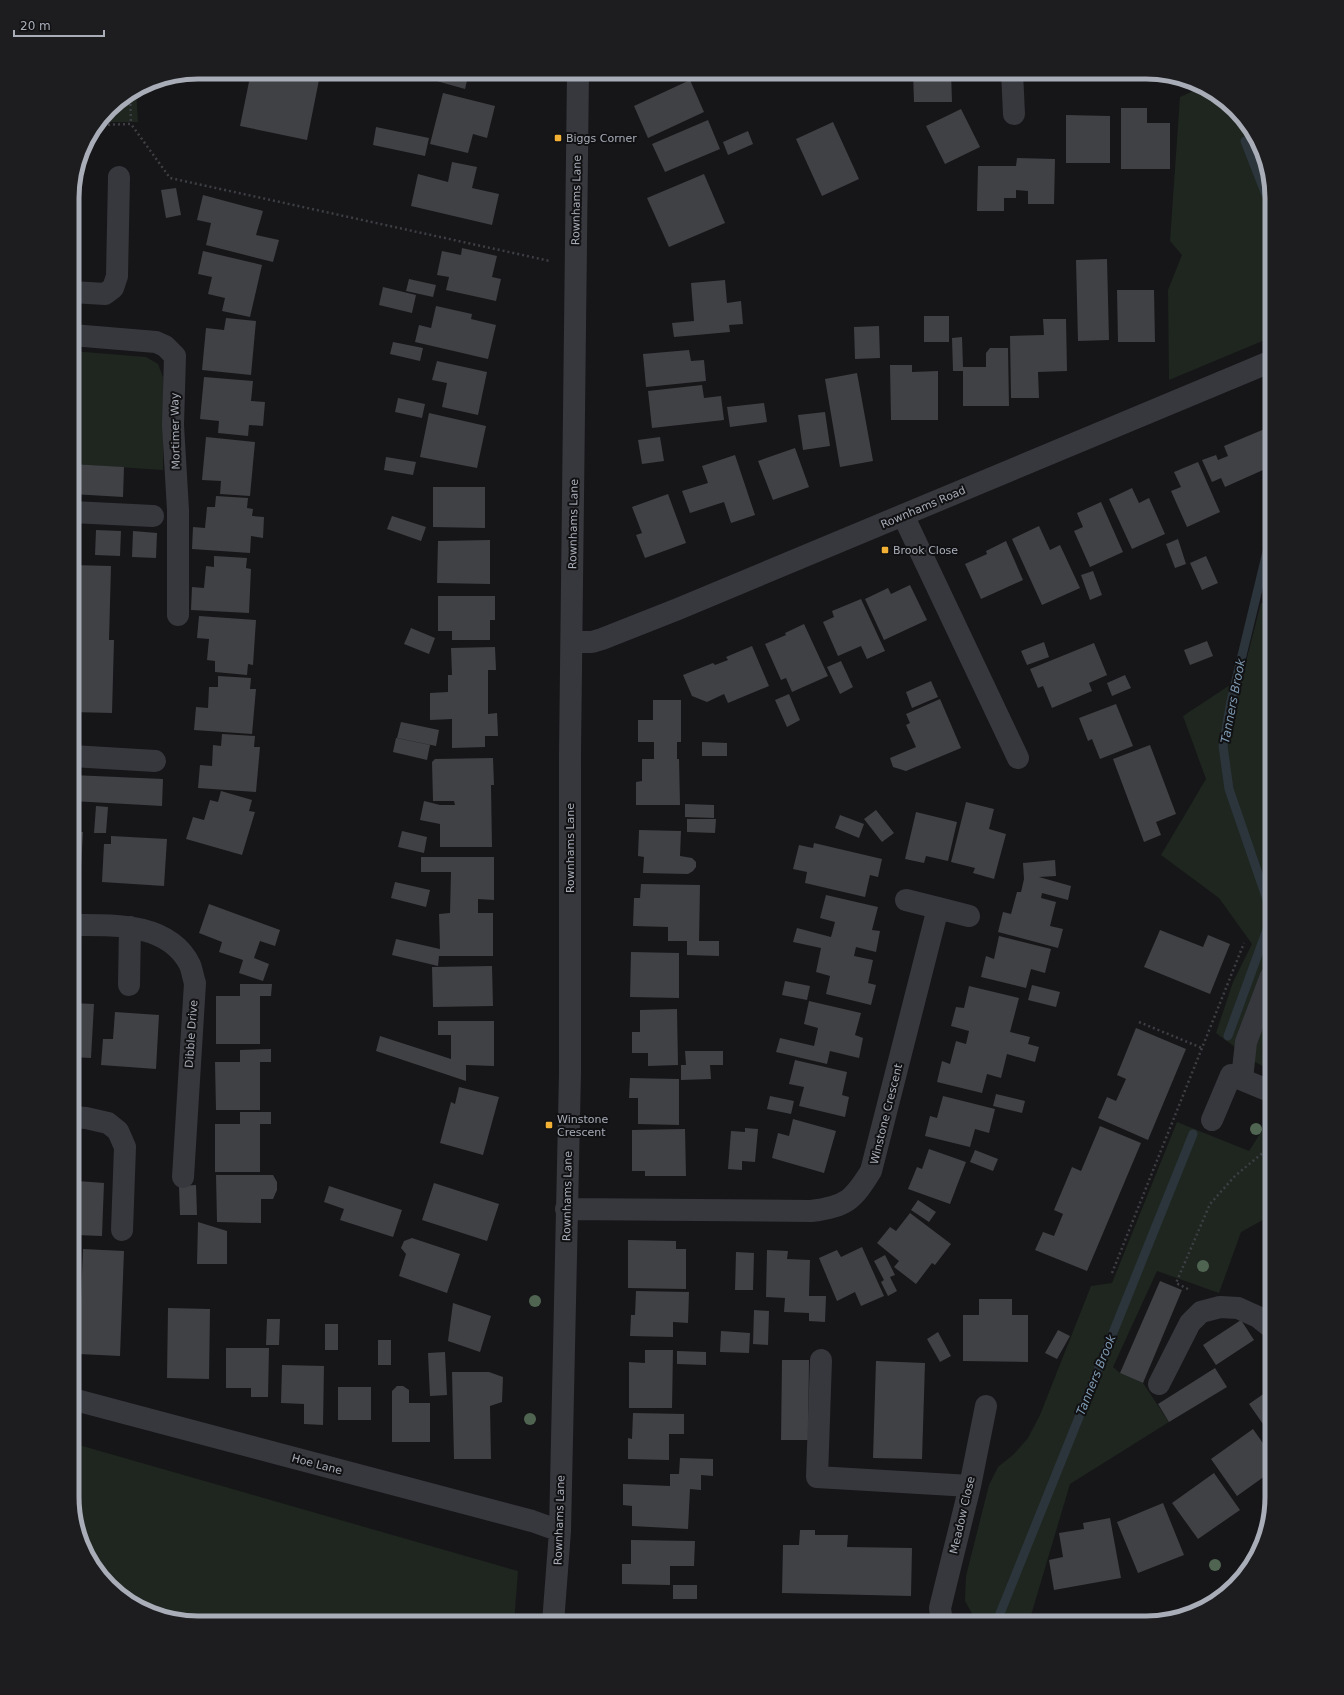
<svg xmlns="http://www.w3.org/2000/svg" width="1344" height="1695" font-family="'DejaVu Sans',sans-serif">
<style>
.green{fill:#1e261f}
.lines{fill:none;stroke-linecap:round;stroke-linejoin:round}
.stream{stroke:#2c353c;stroke-width:9}
.building{fill:#404145}
.path{stroke:#3d3f44;stroke-width:2.5;stroke-dasharray:2 3;stroke-linecap:butt}
.minor{stroke:#37383d;stroke-width:22}
.tree{fill:#506452}
.poi-dot{fill:#f2b134;stroke:#111113;stroke-width:1.5}
.labels{text-anchor:middle;stroke-width:4;stroke-linejoin:round;paint-order:stroke}
.poi-label{font-size:11px;fill:#a8adb8;stroke:#111113;text-anchor:start}
.street-label{font-size:11px;fill:#a8adb8;stroke:#111113}
.water-label{font-size:12px;font-style:italic;fill:#7f9bb3;stroke:#111113}
.rim{fill:none;stroke:#a8adb8;stroke-width:5}
</style>
<rect width="100%" height="100%" fill="#161618"/>
<path class="green" d="M1200,88L1211,91L1251,128L1268,165L1272,198V337L1169,380L1168,290L1182,255L1170,241L1180,97Z
M136,90L138,122H100L115,103Z
M72,351L146,357L158,364L163,377V470L72,464Z
M1261,603L1272,606V1071L1255,1062L1216,1033L1233,982L1252,944L1219,898L1161,855L1206,779L1183,716L1242,677Z
M1272,1115V1215L1241,1232L1219,1293L1157,1271L1113,1367L1120,1373L1143,1383L1169,1422L1070,1484L1029,1622L980,1623L974,1617L965,1601L966,1576L989,1485L998,1467L1014,1454L1028,1438L1040,1415L1091,1286L1112,1283L1177,1122L1249,1151Z
M72,1443L518,1571L514,1623H197L135,1606L93,1567L76,1530L72,1497Z"/>
<g class="lines">
<path class="stream" d="M1245,141L1272,210
M1272,914L1229,789L1223,746L1231,701L1272,531
M1228,1036L1272,916
M999,1616L1193,1134"/>
</g>
<path class="building" d="M251,72H303L320,75L307,140L240,126Z
M435,72H469L465,89L433,80Z
M635,72H672V80L635,81Z
M913,72H951L952,102H914Z
M690,80L704,112L648,138L634,106Z
M443,93L495,106L487,138L473,134L468,153L430,144Z
M1121,108H1147V123H1170V169H1121Z
M961,109L980,147L945,164L926,126Z
M1066,115L1110,116V163H1066Z
M708,120L720,149L665,172L652,144Z
M833,122L859,179L822,196L796,139Z
M376,127L429,138L425,156L373,145Z
M748,131L753,144L728,155L723,142Z
M1017,158L1055,159L1054,204H1028V191L1016,190V198H1004V211H977L978,166H1016Z
M452,162L477,167L472,188L499,194L492,225L411,206L418,174L448,182Z
M704,174L725,223L669,247L647,198Z
M176,188L181,215L166,218L161,190Z
M203,195L263,211L256,235L279,240L273,262L206,245L211,223L197,220Z
M462,248L497,256L492,277L501,279L496,301L446,290L449,277L437,275L442,251L461,255Z
M203,251L262,265L250,317L222,311L225,298L208,294L212,277L198,274Z
M1107,259L1109,340L1078,341L1076,260Z
M409,279L436,285L433,297L406,291Z
M725,280L727,303L741,301L743,324L729,325L730,332L674,337L672,323L694,321L691,283Z
M383,287L416,295L412,313L379,305Z
M1117,290H1154L1155,342H1118Z
M436,306L472,314L471,319L496,325L488,359L415,342L419,325L431,328Z
M924,316H949V342H924Z
M226,318L256,321L251,375L202,370L206,328L224,330Z
M1043,319H1066L1067,371L1038,372L1039,398H1011L1010,336L1044,335Z
M879,326L880,358L855,359L854,327Z
M962,337L963,367H986V353L990,348H1008L1009,406H963V371H953L952,338Z
M393,342L423,348L420,361L390,354Z
M689,350L691,361L704,360L706,381L646,387L643,354Z
M437,361L487,372L478,415L442,407L447,383L432,380Z
M890,365H912V372L938,371V420H891Z
M857,373L873,461L840,467L825,379Z
M204,377L253,381L251,401L265,402L263,426L249,425L248,436L218,433L219,421L200,419Z
M702,385L704,398L721,396L724,420L652,428L648,391Z
M398,398L425,404L422,418L395,412Z
M764,403L767,422L730,427L727,407Z
M825,412L830,446L803,450L798,415Z
M429,413L486,426L477,468L420,457Z
M1267,428L1272,439V466L1225,487L1221,478L1212,482L1202,460L1216,455L1218,460L1228,456L1224,446Z
M206,437L255,442L250,496L220,494L221,481L202,480Z
M660,437L664,461L642,464L638,440Z
M795,448L809,487L773,500L758,461Z
M735,455L755,515L731,523L724,502L690,513L682,491L708,483L702,466Z
M386,457L416,462L413,475L384,470Z
M1198,462L1220,512L1187,527L1171,491L1181,487L1174,472Z
M72,464L124,467L123,497L72,494Z
M433,487H485V528L433,527Z
M1132,488L1139,503L1149,498L1165,534L1132,549L1109,499Z
M668,494L686,543L645,558L636,535L642,533L632,507Z
M216,496L248,498L247,508L253,509L252,516L264,517L263,538L251,536L250,553L192,549L193,527L205,528L207,507H215Z
M1101,502L1123,552L1090,567L1074,531L1083,527L1077,513Z
M392,516L426,527L421,541L387,529Z
M1039,526L1050,550L1060,545L1080,588L1042,605L1012,539Z
M96,530L121,531L120,556L95,555Z
M133,531L157,533L156,558L132,557Z
M1178,539L1186,564L1175,568L1166,544Z
M490,540V584L437,583L438,541Z
M1006,541L1023,580L981,599L965,564L987,554L986,551Z
M214,556L247,558L246,568L251,569L249,613L191,610L192,587L204,588L206,566L214,567Z
M1206,556L1218,583L1202,590L1190,563Z
M72,565L111,566L109,640H114L112,713L72,712Z
M1093,571L1102,595L1090,600L1081,575Z
M910,585L927,620L884,640L865,599L888,588L891,594Z
M438,596H495V620H490V640H452V631H438Z
M861,599L885,651L867,659L861,646L838,656L823,622L834,617L832,611Z
M199,616L256,620L253,665L248,664L247,675L215,672V661L207,660L209,639L197,638Z
M804,624L828,676L792,692L786,678L781,680L765,644L786,635L785,633Z
M411,628L435,638L429,654L404,644Z
M1207,641L1213,656L1190,665L1184,650Z
M1044,642L1049,657L1027,665L1021,651Z
M1094,643L1107,675L1089,683L1092,691L1052,708L1043,686L1038,688L1030,669Z
M752,646L769,686L728,703L724,694L707,702L692,696L683,675L713,663L715,665L728,660L726,657Z
M495,647L496,670H488V714L497,713L498,736H485V747L452,748V719L430,720V693L448,692V675H452L451,648Z
M841,661L853,687L840,694L827,667Z
M1125,675L1131,688L1112,696L1107,683Z
M218,676L251,678L250,689H256L252,734L194,730L196,707L208,708L209,687H218Z
M931,681L938,697L912,708L906,692Z
M789,694L800,720L787,727L775,700Z
M940,699L961,748L906,771L893,767L890,758L916,747L906,725L910,723L906,714Z
M653,700H681V742H677V759H679L680,805H636V782L642,781V759H654V742H638V720H653Z
M1116,704L1133,746L1100,759L1092,739L1088,741L1079,718Z
M401,722L439,730L436,746L397,738Z
M222,734L255,736L254,747H260L256,792L198,788L200,765L212,766L213,745L221,746Z
M396,738L430,745L427,760L393,752Z
M702,742L727,743V756H702Z
M1150,745L1176,814L1156,822L1161,835L1144,842L1113,759Z
M493,758L494,785H491L492,847H440V824L420,820L424,801L440,805H455L454,801H433L432,762L435,759Z
M72,775L163,779L162,806L72,801Z
M221,791L252,800L249,811L255,812L242,855L186,839L193,817L204,820L210,800L218,802Z
M966,802L994,809L989,829L1006,834L994,879L973,873L975,868L951,862Z
M685,804L714,805V818L685,817Z
M96,806L108,807L106,833H94Z
M876,810L894,833L882,842L864,819Z
M916,812L957,822L948,861L926,856L924,863L905,859Z
M840,815L864,824L859,838L835,828Z
M687,819H716L715,833L687,832Z
M639,830L681,831L680,856L692,858L696,862V867L693,871L688,874L643,873L644,857L638,856Z
M402,831L427,837L424,853L398,847Z
M72,832H83L80,886L72,885Z
M111,836L167,839L164,886L102,882L104,844H111Z
M814,843L882,859L878,877L870,875L865,897L805,883L807,872L793,869L799,845L813,848Z
M421,857H494V900L478,899V913H493V956H439L438,966L392,955L396,939L440,949L439,914L450,913L451,872H421Z
M1055,860L1056,876L1039,877L1071,886L1068,900L1042,893L1041,898L1056,902L1050,926L1063,929L1058,948L998,932L1003,912L1011,914L1017,892H1021L1024,879L1023,863Z
M395,882L430,890L426,907L391,898Z
M641,884L700,885L699,941H719V956L687,955V941H668V927L633,926L634,898H640Z
M826,895L878,907L872,930L880,931L876,952L856,947L854,956L873,960L868,983L876,985L871,1005L826,994L830,976L816,972L821,948L793,942L797,928L831,937L835,922L820,918Z
M209,904L280,930L275,946L260,941L254,958L269,964L263,981L239,973L243,960L219,952L222,942L199,933Z
M1160,930L1203,947L1208,935L1230,944L1210,994L1144,967Z
M999,936L1051,949L1045,973L1031,969L1026,988L981,977L986,956L994,959Z
M631,952L679,953V998L630,997Z
M492,966L493,1006L433,1007L432,967Z
M785,981L810,986L807,1000L782,995Z
M240,984H272L271,996H260V1044H216V996H240Z
M1032,985L1060,992L1056,1007L1028,1000Z
M969,986L1019,998L1010,1032L1030,1037L1028,1044L1039,1047L1035,1062L1007,1054L1001,1078L987,1074L982,1093L937,1082L942,1061L950,1064L956,1041L966,1044L969,1031L951,1026L956,1007L964,1008Z
M809,1001L861,1013L855,1035L863,1038L859,1058L830,1051L827,1064L776,1052L780,1038L814,1046L818,1028L804,1024Z
M72,1003L94,1004L91,1058L72,1057Z
M677,1009L678,1065L648,1066V1053H632V1032H640V1010Z
M115,1012L159,1015L156,1069L101,1065L103,1039H113Z
M438,1021H494V1066L466,1065V1081L376,1051L380,1036L451,1059V1035H438Z
M1136,1028L1186,1049L1148,1140L1098,1118L1107,1097L1116,1101L1126,1079L1117,1075Z
M271,1049V1062H260V1110H216L215,1062H240V1050Z
M685,1051H723V1065H710L711,1079L681,1080V1065H686Z
M795,1060L847,1072L842,1095L849,1097L845,1117L799,1106L804,1087L789,1084Z
M630,1078L679,1079V1125L638,1124V1098H629Z
M459,1087L499,1097L483,1155L440,1143L451,1102L455,1104Z
M996,1094L1025,1101L1022,1113L993,1106Z
M770,1096L794,1101L791,1114L767,1109Z
M943,1096L995,1109L989,1133L975,1129L970,1147L925,1136L930,1116L937,1118Z
M240,1112H271V1124H260V1172H215V1124H240Z
M793,1119L836,1131L824,1173L772,1158L778,1133L789,1136Z
M1100,1126L1141,1143L1087,1271L1035,1250L1043,1232L1054,1236L1063,1214L1054,1210L1072,1167L1081,1171Z
M745,1128L758,1129L755,1162L742,1161V1170L728,1169L731,1131L745,1132Z
M685,1129L686,1176H645V1171H632V1130Z
M929,1149L966,1162L950,1204L908,1189L917,1167L922,1169Z
M975,1150L998,1159L993,1171L970,1162Z
M216,1175H273L277,1182V1190L273,1199H261V1223L217,1222Z
M78,1181L104,1183L102,1236L76,1235Z
M434,1183L499,1204L487,1241L422,1220Z
M196,1185L197,1215H180L179,1186Z
M329,1186L402,1210L393,1237L340,1220L344,1209L324,1202Z
M918,1200L936,1212L929,1222L911,1210Z
M910,1213L951,1244L935,1265L932,1263L916,1284L894,1267L899,1261L877,1243L890,1227L896,1231Z
M198,1222L227,1231V1264H197Z
M412,1238L460,1254L447,1293L399,1276L406,1254L401,1248L404,1241Z
M628,1240L676,1241V1249H686V1289L628,1288Z
M862,1247L884,1296L861,1306L855,1292L837,1301L819,1258L837,1250L841,1257Z
M83,1249L124,1251L120,1356L79,1354Z
M767,1250L788,1251L787,1259L810,1260L809,1296H826L825,1322L809,1321V1313L784,1312L785,1298L766,1297Z
M736,1252L754,1253L753,1290H735Z
M885,1255L895,1275L890,1277L897,1291L888,1296L881,1282L884,1280L874,1261Z
M1160,1281L1182,1290L1143,1383L1120,1373Z
M636,1291L689,1292L688,1323L673,1322V1337L630,1336L631,1315H635Z
M979,1299H1012V1315H1028V1362L963,1361V1315H979Z
M453,1303L491,1316L480,1352L448,1341Z
M168,1308L210,1309L209,1379L167,1378Z
M754,1310L769,1311L768,1345L753,1344Z
M267,1319H280L279,1345H266Z
M1241,1320L1254,1340L1216,1365L1203,1345Z
M325,1324H338V1350H325Z
M1058,1330L1070,1336L1057,1359L1045,1353Z
M721,1331L750,1333L749,1353L720,1352Z
M938,1332L951,1356L940,1362L927,1339Z
M378,1340H391V1365H378Z
M226,1348H269L268,1397H251V1388H226Z
M645,1350H673L672,1408H629V1362L645,1363Z
M677,1351L706,1352V1365L677,1364Z
M445,1352L447,1395L430,1396L428,1353Z
M782,1360H809L808,1440H781Z
M876,1361L925,1363L922,1459L873,1458Z
M282,1365L324,1366L323,1425L304,1424V1404L281,1403Z
M1215,1368L1227,1387L1169,1422L1158,1404Z
M452,1372H489L503,1377L502,1402L490,1406L491,1459H454Z
M397,1386H403L409,1390V1403H430V1442H392V1391Z
M338,1387H371V1420H338Z
M1272,1388V1437L1249,1404Z
M633,1413L684,1414V1434H669V1460L628,1459V1438L632,1439Z
M1253,1429L1272,1456V1471L1237,1496L1211,1459Z
M680,1458L713,1459V1476L701,1475V1490L690,1489L688,1529L632,1526V1506L623,1505V1484L670,1486V1474H679Z
M1214,1473L1240,1510L1198,1539L1172,1503Z
M1163,1503L1184,1555L1138,1573L1117,1522Z
M1110,1518L1121,1578L1054,1590L1049,1560L1063,1557L1059,1533L1084,1529L1083,1523Z
M800,1530H815V1535H848L847,1547L912,1548L911,1596L782,1593L783,1545H799Z
M631,1540L695,1541L694,1566H670V1585L622,1584V1564H631Z
M673,1585H697V1599H673Z"/>
<g class="lines">
<path class="path" d="M130,94L131,124
M98,125L131,124L170,178L550,261
M1139,1022L1202,1048
M1112,1273L1244,943
M1188,1289L1176,1283L1210,1204L1235,1176L1272,1145"/>
<path class="minor" d="M1012,72L1014,114
M72,292L105,294L113,288L117,276L119,177
M72,335L156,342L165,346L175,356L173,425L178,510V615
M72,512L153,516
M903,515L1018,758
M572,642H592L602,639L678,609L1272,361
M72,756L155,761
M906,900L938,908
M72,925C112,925 169,922 190,965C192,970 193,977 195,983L183,1177
M129,985L130,927
M1242,1079L1246,1042L1271,976L1272,977
M72,1117L86,1118L108,1123L118,1131L125,1147L122,1230
M1212,1120L1231,1075L1272,1092
M566,1209L811,1211C846,1207 853,1200 871,1171L938,908L969,916
M821,1360L817,1477L970,1486
M1159,1384L1190,1323L1201,1312L1220,1307L1238,1308L1258,1317L1272,1328
M72,1399L532,1521L560,1531
M553,1623L560,1531L570,1073V754L578,72
M942,1623L940,1608L970,1486L986,1406"/>
</g>
<g class="tree">
<circle cx="1256" cy="1129" r="6"/>
<circle cx="1203" cy="1266" r="6"/>
<circle cx="535" cy="1301" r="6"/>
<circle cx="530" cy="1419" r="6"/>
<circle cx="1215" cy="1565" r="6"/>
</g>
<g class="poi-dot">
<rect x="554" y="134" width="8" height="8" rx="2"/>
<rect x="881" y="546" width="8" height="8" rx="2"/>
<rect x="545" y="1121" width="8" height="8" rx="2"/>
</g>
<g class="labels">
<g class="poi-label">
<text x="566" y="142">Biggs Corner</text>
<text x="893" y="554">Brook Close</text>
<text x="557" y="1123">Winstone<tspan x="557" dy="13">Crescent</tspan></text>
</g>
<g class="street-label">
<text transform="translate(576 200) rotate(-89)" y="4">Rownhams Lane</text>
<text transform="translate(175 431) rotate(-91)" y="4">Mortimer Way</text>
<text transform="translate(923 507) rotate(-23)" y="4">Rownhams Road</text>
<text transform="translate(573 524) rotate(-89)" y="4">Rownhams Lane</text>
<text transform="translate(570 848) rotate(-90)" y="4">Rownhams Lane</text>
<text transform="translate(191 1034) rotate(-86)" y="4">Dibble Drive</text>
<text transform="translate(886 1114) rotate(-76)" y="4">Winstone Crescent</text>
<text transform="translate(567 1196) rotate(-89)" y="4">Rownhams Lane</text>
<text transform="translate(317 1464) rotate(15)" y="4">Hoe Lane</text>
<text transform="translate(962 1515) rotate(-77)" y="4">Meadow Close</text>
<text transform="translate(559 1520) rotate(-88)" y="4">Rownhams Lane</text>
</g>
<g class="water-label">
<text transform="translate(1233 701) rotate(-79)" y="4">Tanners Brook</text>
<text transform="translate(1096 1375) rotate(-68)" y="4">Tanners Brook</text>
</g>
</g>
<path d="M0 0H1344V1695H0ZM198 79H1146A119 119 0 0 1 1265 198V1497A119 119 0 0 1 1146 1616H198A119 119 0 0 1 79 1497V198A119 119 0 0 1 198 79Z" fill="#1d1d20" fill-rule="evenodd"/>
<path class="rim" d="M198 79H1146A119 119 0 0 1 1265 198V1497A119 119 0 0 1 1146 1616H198A119 119 0 0 1 79 1497V198A119 119 0 0 1 198 79Z"/>
<path d="M14 30v6h90v-6" fill="none" stroke="#a8adb8" stroke-width="2"/>
<text x="20" y="30" font-size="12" fill="#a8adb8" stroke="#111113" stroke-width="3" paint-order="stroke">20 m</text>
</svg>
